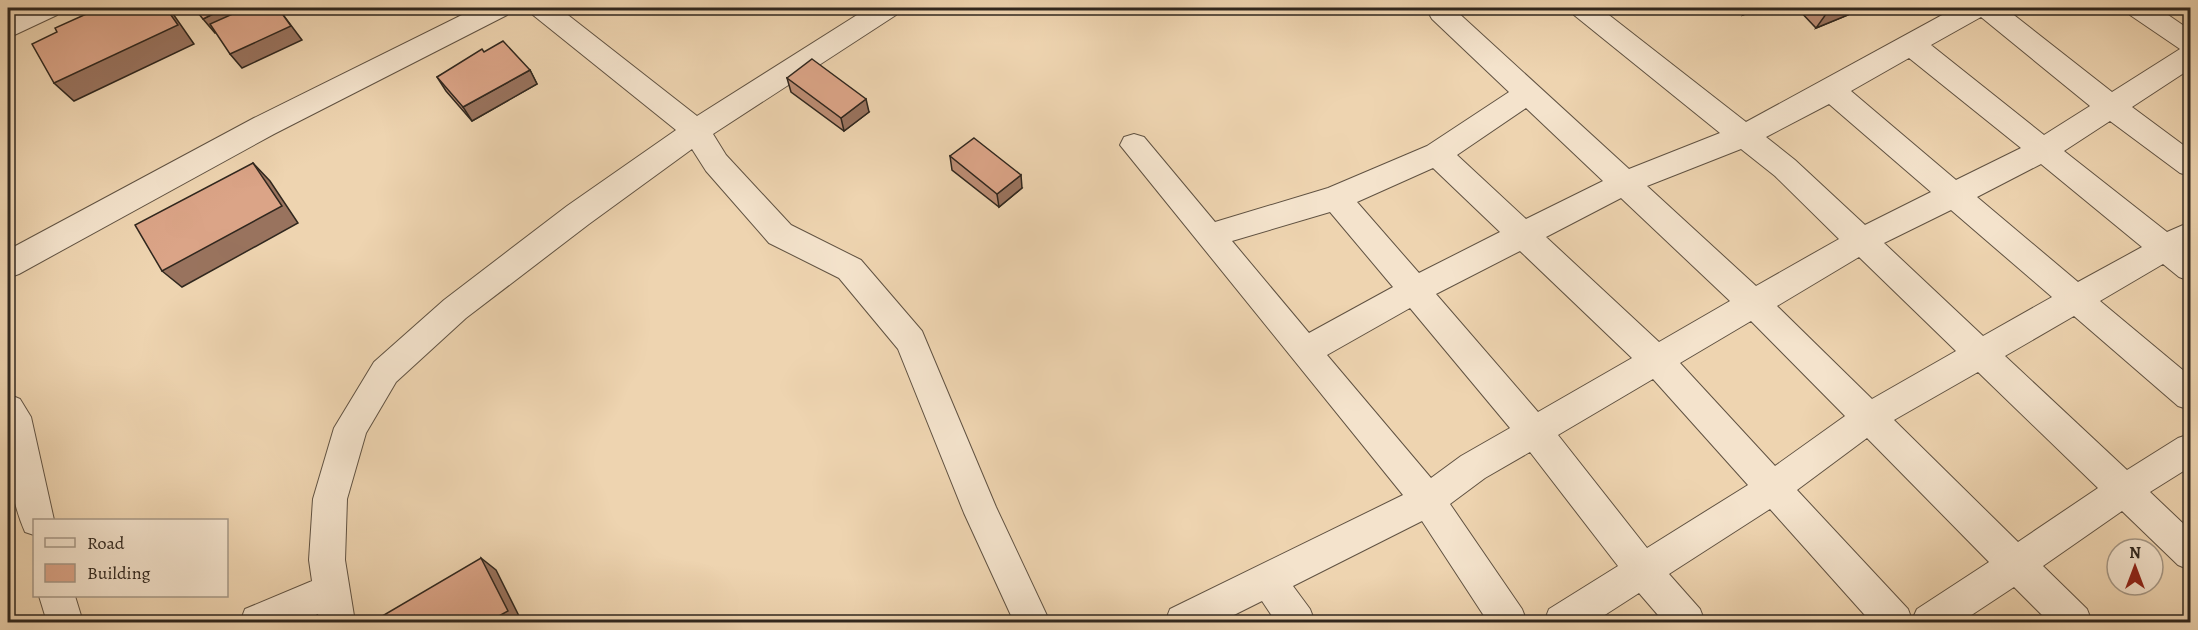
<svg xmlns="http://www.w3.org/2000/svg" width="2198" height="630" font-family="Alegreya,serif">
<style>
.lines{fill:none;stroke-linecap:round;stroke-linejoin:round}
.minor-casing{stroke:#605242;stroke-width:2}
.minor{fill:#f4e3cc;fill-rule:evenodd}
.wall{fill:#bc8d74;stroke:#30271e;stroke-width:1.5}
.shaded-wall{fill:#99735e;stroke:#30271e;stroke-width:1.5}
.building{fill:#dba487;stroke:#30271e;stroke-width:1.5}
</style>
<rect width="100%" height="100%" fill="#eed4b0"/>
<filter id="stains"><feTurbulence type="fractalNoise" baseFrequency=".00333" numOctaves="4"/><feColorMatrix values="0 0 0 0 .2 0 0 0 0 .09 0 0 0 0 .02 0 0 0 .5 -.17"/></filter>
<radialGradient id="worn" r=".72"><stop offset=".6" stop-color="#630" stop-opacity="0"/><stop offset="1" stop-color="#630" stop-opacity=".3"/></radialGradient>
<g class="lines">
<defs>
<path id="minor" d="M26,8H61L57,15L8,38V17Z
M476,8H511L507,15L274,134L19,274L8,278V250L254,118Z
M529,8H559L697,116L868,8H900L896,15L713,134L726,155L791,225L861,260L922,331L996,507L1050,622H1014L964,513L898,349L839,278L769,243L706,171L692,149L589,224L466,318L396,382L366,433L347,499L345,560L355,622H319L318,614L299,622H240L245,609L312,581L309,560L313,499L334,428L374,362L444,300L567,206L676,130L533,15Z
M1430,8H1453L1629,169L1720,133L1574,15L1570,8H1600L1746,122L1955,8H2005L2112,92L2180,49L2130,15L2126,8H2158L2190,30V69L2132,107L2190,150V176L2180,173L2110,121L2064,151L2167,232L2190,222V281L2179,277L2163,264L2100,301L2190,376V410L2178,406L2074,316L2005,356L2127,470L2178,438L2190,434V467L2150,492L2190,530V570L2178,565L2122,511L2043,566L2087,609L2092,622H2049L2014,587L1961,622H1871L1770,509L1669,574L1700,609L1705,622H1664L1639,593L1594,622H1544L1549,609L1618,566L1530,452L1485,478L1450,504L1522,609L1527,622H1488L1422,521L1293,586L1310,609L1315,622H1276L1262,601L1220,622H1165L1170,609L1403,495L1120,145L1124,137L1134,134L1144,137L1215,222L1328,188L1427,146L1509,92L1432,19L1428,12ZM1981,17L2090,106L2044,135L1931,45ZM1909,58L2021,148L1956,180L1851,91ZM1829,104L1931,192L1865,225L1795,160L1766,137ZM1526,108L1603,181L1526,219L1457,155ZM1741,149L1775,176L1839,239L1756,286L1647,186ZM2041,164L2142,247L2078,282L1977,197ZM1433,168L1500,232L1419,273L1357,202ZM1621,198L1730,301L1659,342L1546,237ZM1951,210L2052,297L1983,336L1884,243ZM1330,212L1393,287L1309,333L1232,241ZM1520,251L1632,358L1538,412L1436,294ZM1859,257L1956,351L1872,399L1777,306ZM1410,308L1510,428L1461,456L1431,478L1327,355ZM1751,321L1845,416L1775,466L1680,363ZM1978,372L2098,488L2018,542L1894,420ZM1653,379L1748,485L1647,548L1558,435ZM1867,438L1989,562L1917,609L1912,620L1908,609L1797,490Z
M8,394L20,399L31,417L54,520H34V535L25,532C7,491 3,438 8,394Z
M39,596H75L83,622H47Z"/>
</defs>
<use href="#minor" class="minor-casing"/>
<use href="#minor" class="minor"/>
</g>
<path class="wall" d="M1735,8H1761L1743,15Z
M1797,8H1853L1848,15L1816,28Z
M484,52L530,70L537,84L472,121L446,91L437,77Z
M787,78L869,112L844,131L791,92Z
M950,156L1022,188L999,207L952,170Z"/>
<path class="shaded-wall" d="M166,8H169L194,44L74,101L54,83Z
M225,8H264L215,33L203,19Z
M278,8L302,40L242,68L230,54Z
M1748,8H1761L1743,15Z
M1842,8H1853L1848,15L1816,28L1826,14Z
M530,70L537,84L472,121L463,107Z
M866,99L869,112L844,131L841,118Z
M253,163L270,181L298,223L182,287L162,271Z
M1021,175L1022,188L999,207L997,194Z
M481,558L496,570L522,622H488Z"/>
<path class="building" d="M111,8H166L178,25L54,83L32,44L57,32L55,28L93,11L96,14Z
M194,8H225L203,19Z
M246,8H278L291,26L230,54L210,24Z
M1820,8H1842L1826,14Z
M503,41L530,70L463,107L437,77L482,49L484,52Z
M812,59L866,99L841,118L787,78Z
M974,138L1021,175L997,194L950,156Z
M253,163L282,206L162,271L135,225Z
M481,558L508,611L488,622H372Z"/>
<rect width="2198" height="630" fill="none" stroke="#eed4b0" stroke-width="30"/>
<rect x="9" y="9" width="2180" height="612" fill="none" stroke="#30271e" stroke-width="3"/>
<rect x="15" y="15" width="2168" height="600" fill="none" stroke="#30271e" stroke-width="1.5"/>
<rect x="33" y="519" width="195" height="78" fill="#f4e3cc" stroke="#a69886" stroke-width="1.5"/>
<rect x="45" y="538" width="30" height="9" fill="#f4e3cc" stroke="#a69886" stroke-width="1.5"/>
<text x="87" y="549" font-size="18" fill="#30271e">Road</text>
<rect x="45" y="564" width="30" height="18" fill="#dba487" stroke="#a69886" stroke-width="1.5"/>
<text x="87" y="579" font-size="18" fill="#30271e">Building</text>
<g transform="translate(2135 567)"><circle r="28" fill="#f4e3cc" stroke="#a69886" stroke-width="1.5"/>
<path d="M0-4.5L10 22L0 15L-10 22Z" fill="#8f2418"/>
<text y="-9" font-size="16" font-weight="bold" text-anchor="middle" fill="#30271e">N</text>
</g>
<rect width="100%" height="100%" filter="url(#stains)"/>
<rect width="100%" height="100%" fill="url(#worn)"/>
</svg>
